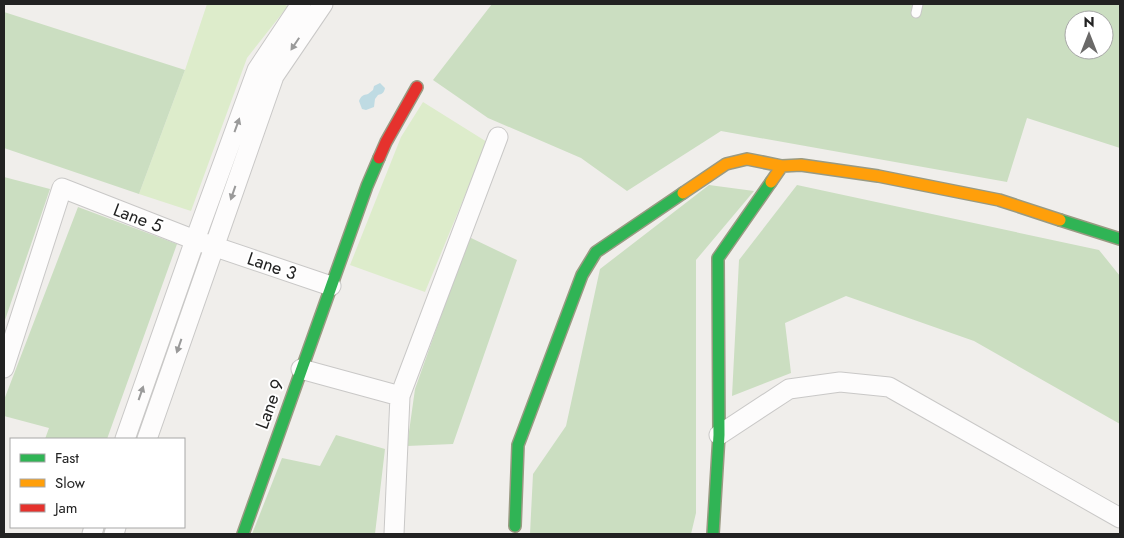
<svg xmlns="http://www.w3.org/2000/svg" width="1124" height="538" font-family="Jost,sans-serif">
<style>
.grass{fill:#ddeccb}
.forest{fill:#cbdec1;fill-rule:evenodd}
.water{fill:#bfdbe3}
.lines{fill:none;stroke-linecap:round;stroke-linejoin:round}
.lane-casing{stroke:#c9c8c7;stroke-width:11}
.street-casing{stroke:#c9c8c7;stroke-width:21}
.fast-casing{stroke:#999a82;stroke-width:14}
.slow-casing{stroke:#999a82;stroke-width:14}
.jam-casing{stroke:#999a82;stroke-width:14}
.lane{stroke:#fdfcfc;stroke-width:9}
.street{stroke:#fdfcfc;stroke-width:19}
.fast{stroke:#30b455;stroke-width:11}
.slow{stroke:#ff9f0a;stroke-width:11}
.jam{stroke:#e5322d;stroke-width:11}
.oneway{fill:#9a9a9a}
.labels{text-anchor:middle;stroke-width:4;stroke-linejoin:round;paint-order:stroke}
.street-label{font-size:18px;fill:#222;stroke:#fff}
</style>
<rect width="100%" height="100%" fill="#f0eeeb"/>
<path class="grass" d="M207,4H282L288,6L247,58L191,211L139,194L185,70Z
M423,102L487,142L425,292L350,265L401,137Z"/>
<path class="forest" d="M492,4H1120V148L1027,118L1007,182L721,131L627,191L581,158L488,118L433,80ZM1074,20H1104V50H1074Z
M4,12L185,70L139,194L4,148Z
M4,177L50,189L4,323Z
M709,185L754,191L696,260V513L691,534H530L533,474L566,426L600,269Z
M797,185L1099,250L1120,276V424L974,341L846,296L785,323L791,373L732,396L739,260Z
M78,207L177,244L107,439H45L49,428L4,416V400Z
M469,237L517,260L453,444L407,446L415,389Z
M336,435L385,449L375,534H252L282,458L320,466Z"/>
<path class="water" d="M380,83L385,88C384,93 382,94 378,95L375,99L374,107L366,110L362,109L359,101C361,96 363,95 368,94L373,90L374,86Z"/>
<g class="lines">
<defs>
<path id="lane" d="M916,13L918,4"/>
<path id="street" d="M4,368L62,188L195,240L331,286
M301,369L400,396
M719,435L789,389L840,382L889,387L1120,518
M125,439L195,240L257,70L301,4
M147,439L274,76L323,4
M92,534L94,527
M114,534L116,527
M394,534L400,396L498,137"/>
<path id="fast" d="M1060,220L1120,239
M515,526L518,445L582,275L596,252L683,193
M243,534L367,186L379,158
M713,534L719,435L718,258L771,182"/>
<path id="slow" d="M771,182L782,166L801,165L878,176L999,200L1060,220
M683,193L726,164L747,159L782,166"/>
<path id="jam" d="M379,158L386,142L417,87"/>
</defs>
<use href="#lane" class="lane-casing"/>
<use href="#street" class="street-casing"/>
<use href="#fast" class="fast-casing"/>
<use href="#slow" class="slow-casing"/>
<use href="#jam" class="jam-casing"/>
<use href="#lane" class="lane"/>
<use href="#street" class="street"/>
<use href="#fast" class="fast"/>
<use href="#slow" class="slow"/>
<use href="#jam" class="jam"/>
</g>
<defs><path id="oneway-solid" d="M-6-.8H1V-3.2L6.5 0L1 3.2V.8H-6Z" transform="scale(1.25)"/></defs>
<g class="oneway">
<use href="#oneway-solid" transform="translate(295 44) rotate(124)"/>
<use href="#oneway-solid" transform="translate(237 125) rotate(-70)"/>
<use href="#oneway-solid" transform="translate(233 193) rotate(109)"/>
<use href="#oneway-solid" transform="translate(179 346) rotate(109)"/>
<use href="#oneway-solid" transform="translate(141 393) rotate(-71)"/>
</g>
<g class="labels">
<g class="street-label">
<text transform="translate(138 218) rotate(21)" y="6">Lane 5</text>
<text transform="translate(272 266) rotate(19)" y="6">Lane 3</text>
<text transform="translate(270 404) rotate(-70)" y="6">Lane 9</text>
</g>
</g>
<rect width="1124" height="538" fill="none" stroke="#222222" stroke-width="10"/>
<rect x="10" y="438" width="175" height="90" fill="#ffffff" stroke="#a7a7a7"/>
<rect x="20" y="454" width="25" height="8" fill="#30b455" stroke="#a7a7a7"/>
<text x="55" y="463" font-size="15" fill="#222222">Fast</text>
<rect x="20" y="479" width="25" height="8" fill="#ff9f0a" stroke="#a7a7a7"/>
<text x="55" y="488" font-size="15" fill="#222222">Slow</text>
<rect x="20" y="504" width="25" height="8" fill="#e5322d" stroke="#a7a7a7"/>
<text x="55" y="513" font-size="15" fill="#222222">Jam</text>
<g transform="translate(1089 35)"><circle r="24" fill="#ffffff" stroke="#a7a7a7"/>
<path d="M0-4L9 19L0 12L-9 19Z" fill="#6a6968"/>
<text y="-8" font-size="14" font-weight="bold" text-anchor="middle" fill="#222222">N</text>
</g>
</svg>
